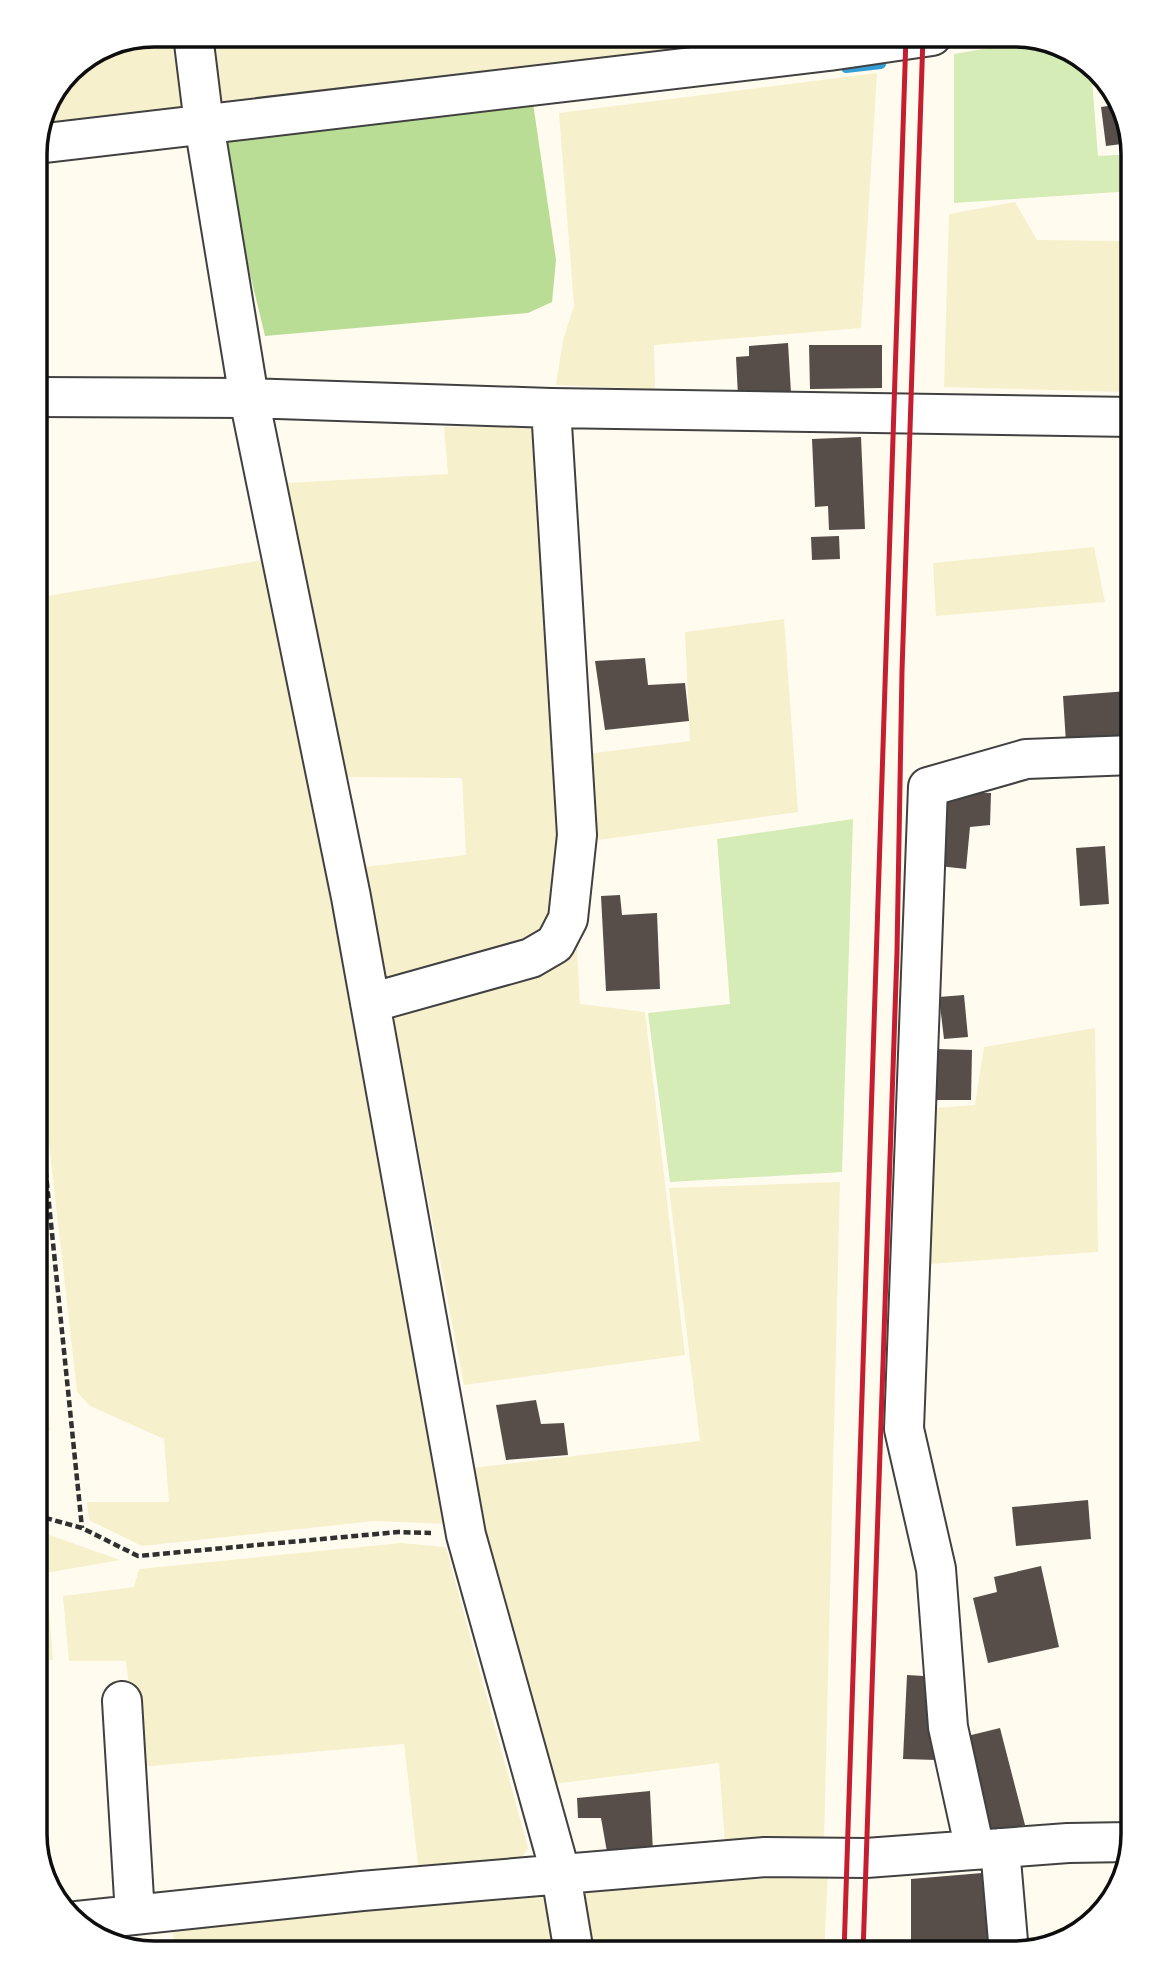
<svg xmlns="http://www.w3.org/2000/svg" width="1168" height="1988" font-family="Literata,serif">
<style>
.farmland{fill:#f7f0cd}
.green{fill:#d5ecb6}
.forest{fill:#badd95}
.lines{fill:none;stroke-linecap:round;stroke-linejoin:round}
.stream{stroke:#349ed4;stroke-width:10}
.building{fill:#574e4a}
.minor-casing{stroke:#414141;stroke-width:42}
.path{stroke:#303030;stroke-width:4.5;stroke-dasharray:7 3.5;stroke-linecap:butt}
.minor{stroke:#fff;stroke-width:38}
.rail{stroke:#c51e31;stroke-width:5}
.rim{fill:none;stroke:#0e0e0e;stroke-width:3.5}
</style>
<rect width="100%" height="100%" fill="#fffbef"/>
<path class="farmland" d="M799,37L407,79L45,126L70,70L109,44Z
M877,73L861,328L654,345L655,389L556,385L563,340L574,306L559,113Z
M1015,202L1037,240L1120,241L1123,392L944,387L949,214Z
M444,427H548L580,1004L645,1012L685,1355L464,1385L364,867L466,855L462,778L346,777L287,483L448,474Z
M1094,547L1105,602L936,616L933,563Z
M263,560L341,938L451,1524L374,1521L142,1546L89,1520L87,1502H169L164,1439L90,1406L77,1392L35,1018V598Z
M784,619L798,812L599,840L578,755L690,741L685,632Z
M1095,1028L1098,1252L916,1265L922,1109L975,1105L984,1047Z
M840,1182L824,1841L725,1844L719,1763L553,1784L482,1533L473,1468L700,1441L669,1188Z
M35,1316L50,1431H35Z
M35,1530L120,1560L46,1573L53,1660L35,1662Z
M401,1543L446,1547L528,1848L519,1861L419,1873L404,1744L139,1767L126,1661H69L63,1596L134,1587L139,1569Z
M828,1873L824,1953H176L172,1927Z"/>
<path class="green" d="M1035,40L1080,55L1091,67L1098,156L1133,154V191L954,203V54Z
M853,819L842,1172L670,1182L648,1013L730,1004L717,839Z"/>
<path class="forest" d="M533,103L556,260L552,302L528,313L265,336L218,141Z"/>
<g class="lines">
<path class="stream" d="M846,68L881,64"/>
</g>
<path class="building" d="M1104,83L1115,96H1116L1106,97Z
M1121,104L1130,143L1106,146L1101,107Z
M788,343L791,393L738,396L736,357L749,356V346Z
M809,345H882V388L810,389Z
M861,437L865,529L829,530L828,506L815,507L812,439Z
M839,536L840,559L812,560L811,537Z
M645,658L648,685L685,683L689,721L605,730L595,661Z
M1128,691L1131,738L1066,743L1063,696Z
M942,791L991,793L990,825L970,827L966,869L939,866Z
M1105,846L1109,904L1080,906L1076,848Z
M620,895L622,915L657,913L660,989L606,991L601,896Z
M964,995L968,1037L944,1039L939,997Z
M937,1049L972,1050L971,1100H937Z
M536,1400L541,1424L564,1423L568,1455L506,1460L496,1405Z
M1088,1500L1091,1539L1016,1546L1012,1507Z
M1041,1566L1059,1647L988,1663L973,1598L997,1592L994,1577Z
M907,1675L941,1677L937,1760L903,1759Z
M1000,1728L1025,1825L979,1837L955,1739Z
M650,1791L653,1852H607L601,1818H578L577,1798Z
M982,1873L997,1938L911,1953V1879Z"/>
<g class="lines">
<defs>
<path id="minor" d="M194,43L204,124L249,398L351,897L466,1535L561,1875L574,1953
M37,144L829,51L932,36
M35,397L249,398L551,408L1133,417
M370,1003L531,958L555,944L568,919L577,835L551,408
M122,1701L135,1915
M1000,1848L1009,1953
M975,1850L948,1727L936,1569L904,1429L928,787L1026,759L1133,755
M77,1921L362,1891L765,1857L866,1858L1068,1843L1131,1842"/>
</defs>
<use href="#minor" class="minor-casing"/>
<path class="path" d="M35,1066L82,1528
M35,1515L82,1528L138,1556L398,1532L431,1533"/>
<use href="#minor" class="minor"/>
<path class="rail" d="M844,1953L906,36
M863,1953L897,952L902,671L923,36"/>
</g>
<path d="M0 0H1168V1988H0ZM154 47H1014A107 107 0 0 1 1121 154V1834A107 107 0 0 1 1014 1941H154A107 107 0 0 1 47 1834V154A107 107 0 0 1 154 47Z" fill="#fff" fill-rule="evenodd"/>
<path class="rim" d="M154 47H1014A107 107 0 0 1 1121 154V1834A107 107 0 0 1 1014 1941H154A107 107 0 0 1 47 1834V154A107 107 0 0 1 154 47Z"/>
</svg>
